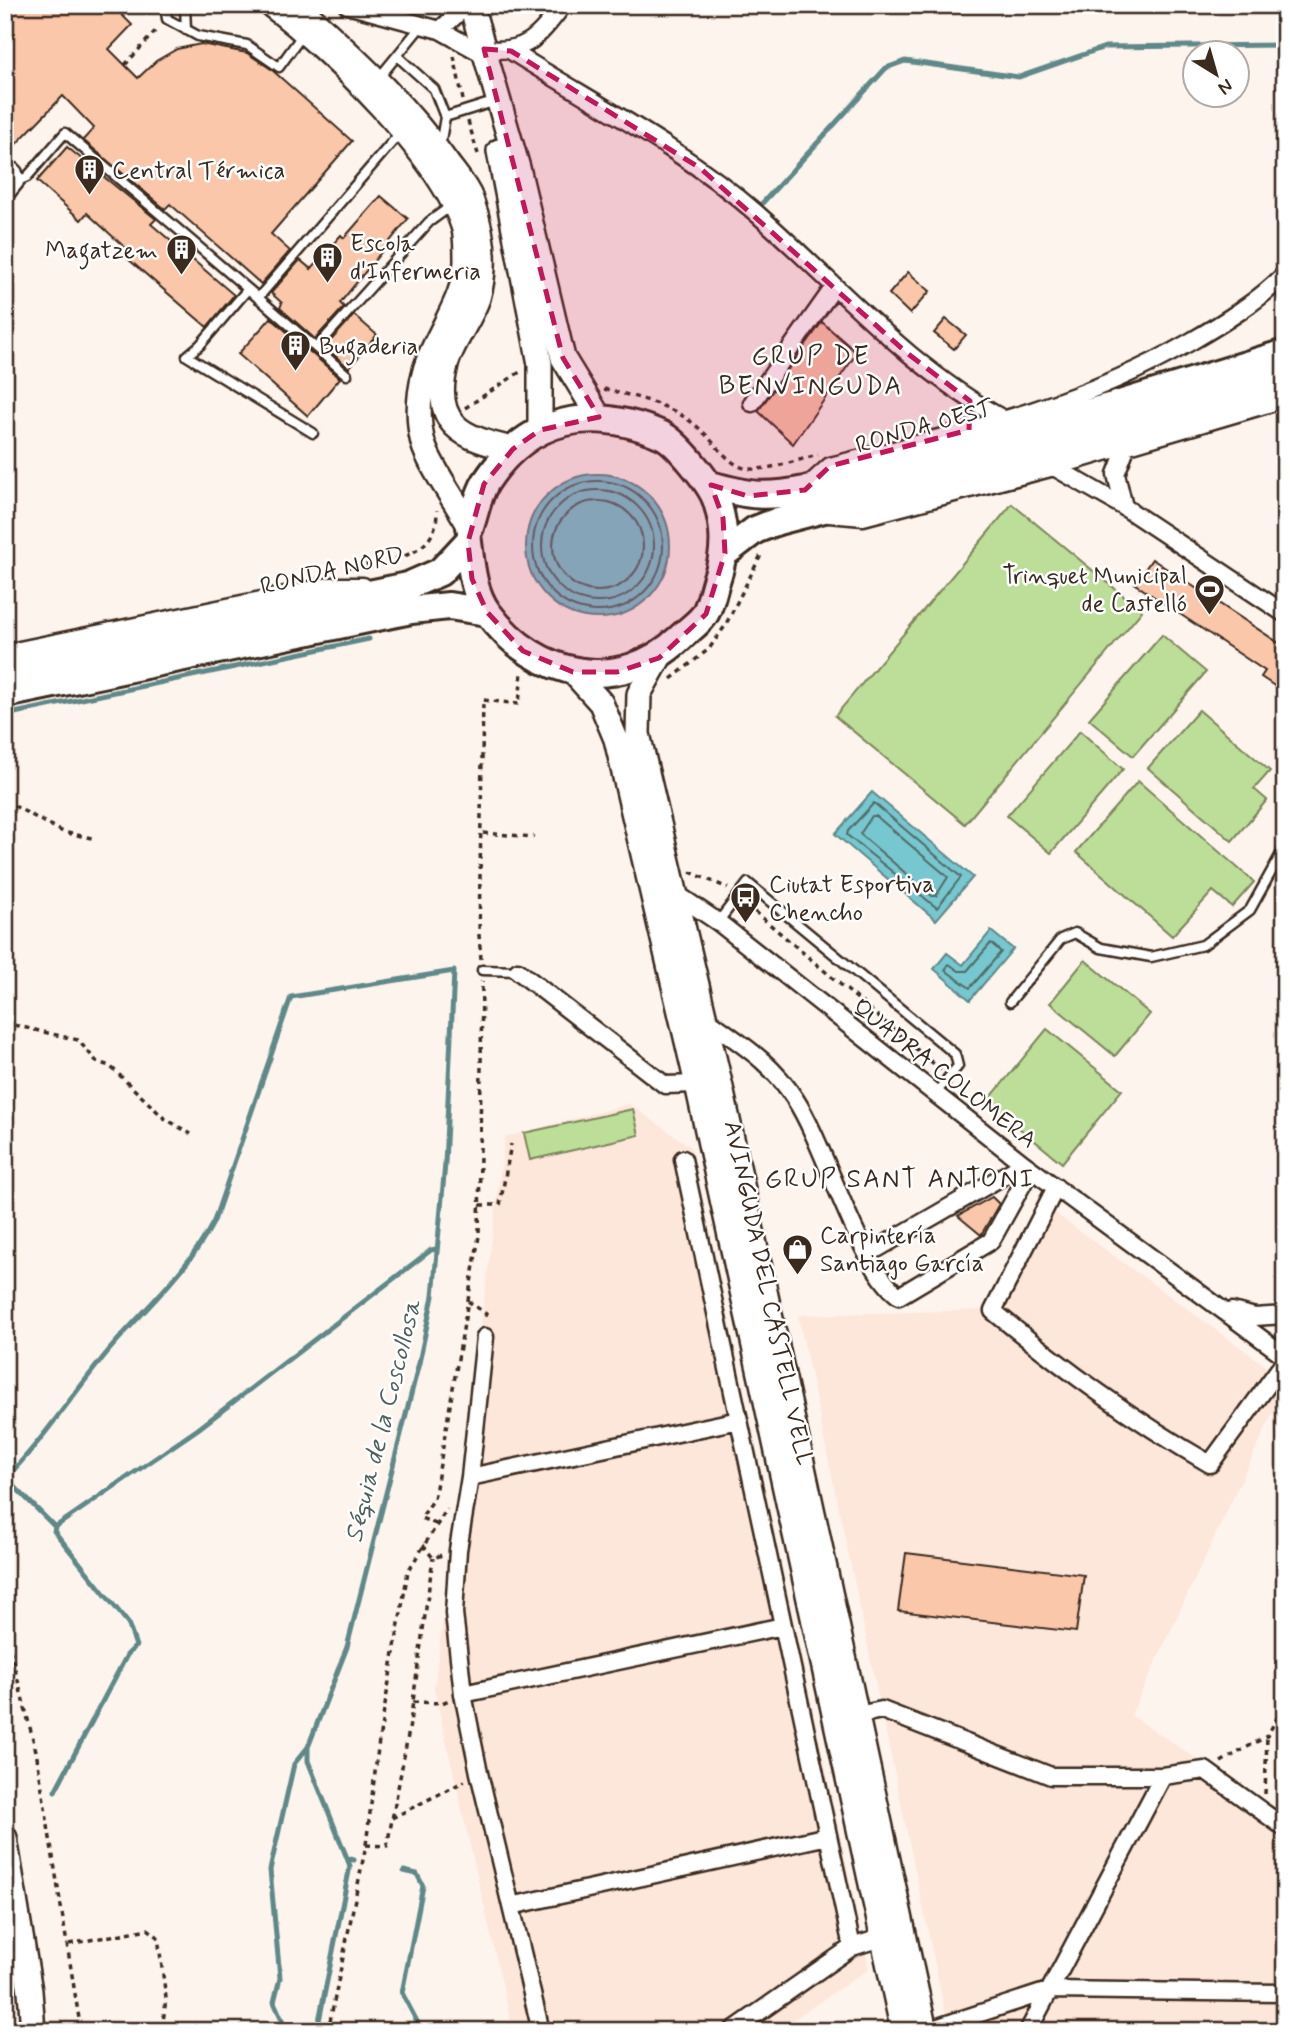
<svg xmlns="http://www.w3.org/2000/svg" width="1290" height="2036" font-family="Mynerve,sans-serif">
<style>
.built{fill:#fde6da}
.green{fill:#bcde98;stroke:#7c845b;stroke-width:2}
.water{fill:#76c7cf;stroke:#5e8888;stroke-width:2}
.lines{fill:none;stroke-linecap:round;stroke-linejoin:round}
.shore{stroke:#536965;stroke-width:2}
.stream{stroke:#5e8888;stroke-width:5}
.building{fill:#fbc7ab;stroke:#3b2a1e;stroke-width:2}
.service-casing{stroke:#3b2a1e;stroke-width:13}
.minor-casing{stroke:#3b2a1e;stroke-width:21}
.secondary-casing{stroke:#3b2a1e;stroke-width:28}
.primary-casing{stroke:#3b2a1e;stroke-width:32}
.path{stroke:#3b2a1e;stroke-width:3.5;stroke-dasharray:5 5;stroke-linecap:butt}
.service{stroke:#fff;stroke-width:8}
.minor{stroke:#fff;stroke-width:16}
.secondary{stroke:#fff;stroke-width:23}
.primary{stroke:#fff;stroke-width:26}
.marked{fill:#c2185b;fill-opacity:0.2;stroke:#c2185b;stroke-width:5;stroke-dasharray:14 9;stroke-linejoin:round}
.labels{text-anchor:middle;stroke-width:5;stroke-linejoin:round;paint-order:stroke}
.poi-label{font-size:24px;fill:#3b2a1e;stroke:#fff;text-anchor:start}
.street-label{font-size:24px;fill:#3b2a1e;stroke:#fff}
.neighbourhood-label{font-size:26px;letter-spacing:2px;fill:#3b2a1e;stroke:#fff}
.water-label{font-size:26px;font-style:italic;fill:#50615c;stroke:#fff}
</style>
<rect width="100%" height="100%" fill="#fef4ee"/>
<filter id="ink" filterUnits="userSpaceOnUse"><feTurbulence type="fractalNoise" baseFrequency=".0143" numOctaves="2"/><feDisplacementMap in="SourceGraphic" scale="14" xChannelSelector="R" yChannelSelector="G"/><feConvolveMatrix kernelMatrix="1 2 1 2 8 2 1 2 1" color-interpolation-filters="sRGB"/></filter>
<g filter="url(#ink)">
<path class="built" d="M629,1104L691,1147L869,1969L776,2031H513L434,1689L505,1137Z
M1048,1208L1285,1380V1387L1131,1715L1285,1818V2031H949L798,1315L985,1310Z"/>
<path class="green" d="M1012,504L1142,611L965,824L835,716Z
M1162,635L1206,672L1133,756L1089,719Z
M1199,710L1270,771L1254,789L1267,800L1232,841L1148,768Z
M1080,731L1123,769L1051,853L1007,816Z
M1138,781L1254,882L1232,907L1213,891L1172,936L1076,852Z
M1085,960L1150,1014L1115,1056L1050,1003Z
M1047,1029L1122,1090L1062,1163L987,1102Z
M633,1109L639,1135L530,1160L524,1133Z"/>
<path class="water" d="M526 546a72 72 0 1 1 144 0a72 72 0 1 1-144 0Z
M872,792L973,877L936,920L835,834Z
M991,931L1013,949L970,1000L934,969L947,953L963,965Z"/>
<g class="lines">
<path class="shore" d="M533 546a65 65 0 1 1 130 0a65 65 0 1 1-130 0Z
M542 546a56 56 0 1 1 112 0a56 56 0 1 1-112 0Z
M553 546a45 45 0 1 1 90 0a45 45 0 1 1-90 0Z
M874,803L961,877L937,908L847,835L848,831Z
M872,816H876L948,877L936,896H932L860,834Z
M991,943L1001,952L970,988L945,970L949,964L959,971H967Z"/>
<path class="stream" d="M756,210L886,68L905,61L1019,77L1105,47L1285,45
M5,715L369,639
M55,1527L198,1429L431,1250L436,1249
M55,1791L127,1655L136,1646L128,1623L54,1531L55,1527L6,1478C45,1438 74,1392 110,1349C146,1307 189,1270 214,1221L291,997L454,971L445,1164L433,1296L419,1363L347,1647L308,1747V1761L347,1858L354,1860
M404,1871L417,1874L423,1886L402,1993L422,2031
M287,2031L274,2002L280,1978L270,1870L294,1764L308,1747
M317,2031L350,1866L347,1858"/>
</g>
<path class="building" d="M5,5H112L132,25L109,49L138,78L156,61L177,49L201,44L247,53L271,69L352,141L271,234L290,251L261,284L170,204L165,209L83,140L94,128L63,96L16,144L5,134Z
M67,147L156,219L151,224L234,295L207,327L127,258L131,253L87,213L81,220L37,181Z
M381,196L408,219L340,303L344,307L315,339L280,308L282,303L271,293L300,260L311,269L341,235L344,238Z
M908,272L930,291L910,314L889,294Z
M354,315L377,335L349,368L325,347Z
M271,318L340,378L308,416L238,354Z
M946,319L966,335L954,349L934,333Z
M822,322L857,353L793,444L758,411Z
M1152,559L1285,647V693L1261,677L1265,671L1135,584Z
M992,1197L999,1204L981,1235L958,1216Z
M906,1553L1084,1575L1076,1632L898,1611Z"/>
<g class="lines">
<defs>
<path id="service" d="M165,5L167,19L198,36L247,45L279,67L303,34
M185,5L186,30
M397,56L434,89L445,117L440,146
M378,79L422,25
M445,117L490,103
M15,182L27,177L65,133L248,289L200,345L187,356L313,433
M248,289L347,375
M258,298L400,133
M316,348L429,222L451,206
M718,922L748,883L955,1054L958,1066L935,1094
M482,970L518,971
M1010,1002L1061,939L1075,933L1101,948L1151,957L1203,945L1250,910L1285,847"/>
<path id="minor" d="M347,5L440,30L485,55
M1281,5L1285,9
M440,30L467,5
M484,49C527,54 538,37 563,5
M511,51C593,103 682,148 755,212C837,284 909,369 1007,421
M5,165L14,173L15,182L5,194
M752,403L834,287
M1054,467L1124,507L1285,614
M808,486L830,466C955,434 1078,407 1190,342C1223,323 1259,301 1285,274
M1124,507L1116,474L1127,445
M829,514L863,517L1054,467L1285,399
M5,653L329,586H363
M675,893L718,922L1024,1164L1285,1356
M518,971L665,1085L697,1084
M704,1017C740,1044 770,1060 795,1099C826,1146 858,1266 899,1296L991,1241L1031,1169
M683,1159L852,1947
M1056,1187L993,1311C1064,1369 1130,1418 1210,1464L1285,1361
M868,1254L1024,1164
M1232,1311L1255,1317L1285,1315
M485,1337L470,1477L458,1550L454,1613L463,1694L479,1773L541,2031
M470,1477L739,1420
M463,1694L783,1626
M857,1715L882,1710L1051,1776H1163L1205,1770L1285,1828
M511,1906L828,1836
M732,2031L852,1947L890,1935
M926,2031L1051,1990L1285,1993
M1028,2031L1163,1776"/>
<path id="secondary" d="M271,5C330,49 443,158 464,229C466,238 466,251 466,261C465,292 448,317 435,345C420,374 415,411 423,443C429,465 458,505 470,527L469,539
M297,5C351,55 405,103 447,163C455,174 466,186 471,199C483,231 488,264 478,298C470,321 452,342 446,365C431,425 463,439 513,449
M471,5L518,168L563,358L599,417
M499,151L540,364V430
M659,658L639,694L638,734L720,1083L925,2031
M573,672L601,703L616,739L697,1084L903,2031
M5,1838L30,1991L33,2031"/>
<path id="primary" d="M711,485C749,496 766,498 805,490L1120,404L1285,353
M468,542C471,566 473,593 488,613C537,679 619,695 680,638C688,630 702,621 706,612C711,602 713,591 716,581C726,552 726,529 716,499C710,483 677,442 662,435C592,405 529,416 486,482C478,494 475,513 470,527
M725,553L755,530L778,521L1046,451L1285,379
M5,669L408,586L440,572L468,542
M5,694L411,610L449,606L487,612"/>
</defs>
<use href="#service" class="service-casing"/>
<use href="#minor" class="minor-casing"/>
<use href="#secondary" class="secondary-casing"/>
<use href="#primary" class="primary-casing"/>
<path class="path" d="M454,56L463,100
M125,65L158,28
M468,121L478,154
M604,389C640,398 676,405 703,432C716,444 730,467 749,469C771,470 797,460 818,455
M465,408L520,372
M346,568C385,560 438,561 437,510
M671,679L709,649L725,626L761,555
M5,801L63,832L96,839
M483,833L534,837
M690,872L728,888
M747,905L941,1070
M481,959L479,935L483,700L519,704L522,671
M5,1023L78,1040L97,1062L110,1066L164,1118L191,1134
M480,1205H500L511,1144
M468,1301L486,1314V1321
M436,1524L421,1518L434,1499L479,1236L482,981
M423,1545L433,1558L442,1555
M5,1630L36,1751L81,2031
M413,1702L442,1703L449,1700
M1221,1762L1267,1736L1285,1704
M1265,1794L1267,1736
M392,1818L465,1781
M366,1845L387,1846L409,1730L433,1558
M69,1944L148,1929L158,1937L166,1998L162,2031
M328,2031L366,1845L379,1740L408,1571L447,1509"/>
<use href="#service" class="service"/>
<use href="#minor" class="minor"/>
<use href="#secondary" class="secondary"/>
<use href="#primary" class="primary"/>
</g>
</g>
<path class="marked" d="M484,49L511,51L700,168L907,353L970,401L969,430L830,466L805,490L748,496L711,485L723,518L725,553L706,614L659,658L617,672H573L523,651L487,612L472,579L468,542L484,484L513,449L540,430L599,417L563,358Z"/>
<defs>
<symbol id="building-pin" viewBox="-11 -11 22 30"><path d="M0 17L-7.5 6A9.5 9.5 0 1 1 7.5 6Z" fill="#3b2a1e" stroke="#fff"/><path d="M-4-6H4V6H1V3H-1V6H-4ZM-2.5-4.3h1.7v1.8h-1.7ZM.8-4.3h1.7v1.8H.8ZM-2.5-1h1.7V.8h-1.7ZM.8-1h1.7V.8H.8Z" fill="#fff"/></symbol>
<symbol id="stadium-pin" viewBox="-11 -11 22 30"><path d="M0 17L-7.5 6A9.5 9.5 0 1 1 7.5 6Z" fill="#3b2a1e" stroke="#fff"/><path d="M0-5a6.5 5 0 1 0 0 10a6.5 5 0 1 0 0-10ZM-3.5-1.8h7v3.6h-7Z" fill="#fff"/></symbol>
<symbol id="bus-pin" viewBox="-11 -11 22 30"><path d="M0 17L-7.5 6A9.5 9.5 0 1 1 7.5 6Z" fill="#3b2a1e" stroke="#fff"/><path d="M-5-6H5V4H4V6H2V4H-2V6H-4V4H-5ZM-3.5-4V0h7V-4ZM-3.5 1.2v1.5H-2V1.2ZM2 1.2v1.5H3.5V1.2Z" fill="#fff"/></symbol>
<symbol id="shop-pin" viewBox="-11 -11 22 30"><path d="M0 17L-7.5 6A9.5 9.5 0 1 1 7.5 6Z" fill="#3b2a1e" stroke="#fff"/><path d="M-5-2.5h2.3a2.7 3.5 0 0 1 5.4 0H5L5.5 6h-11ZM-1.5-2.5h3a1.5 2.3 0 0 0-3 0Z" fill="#fff"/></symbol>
</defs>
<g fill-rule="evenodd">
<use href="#building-pin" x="72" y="152" width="35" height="47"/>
<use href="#building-pin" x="164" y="232" width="35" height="47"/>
<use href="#building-pin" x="310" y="240" width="35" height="47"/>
<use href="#building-pin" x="278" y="328" width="35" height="47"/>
<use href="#stadium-pin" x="1192" y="572" width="35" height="47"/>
<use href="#bus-pin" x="728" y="880" width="35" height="47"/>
<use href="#shop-pin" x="780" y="1232" width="35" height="47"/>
</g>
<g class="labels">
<g class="poi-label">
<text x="112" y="178">Central Térmica</text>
<text x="350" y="251">Escola<tspan x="350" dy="28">d'Infermeria</tspan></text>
<text x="158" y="258" text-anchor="end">Magatzem</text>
<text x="319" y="354">Bugaderia</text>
<text x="1187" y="583" text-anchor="end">Trinquet Municipal<tspan x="1187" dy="28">de Castelló</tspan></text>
<text x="769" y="892">Ciutat Esportiva<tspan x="769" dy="28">Chencho</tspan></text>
<text x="820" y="1243">Carpintería<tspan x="820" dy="28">Santiago García</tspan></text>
</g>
<g class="street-label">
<text transform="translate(924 426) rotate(-16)" y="8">RONDA OEST</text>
<text transform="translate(332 570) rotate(-13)" y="8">RONDA NORD</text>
<text transform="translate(945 1073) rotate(38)" y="8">QUADRA COLOMERA</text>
<text transform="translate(769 1293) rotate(78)" y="8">AVINGUDA DEL CASTELL VELL</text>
</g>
<g class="neighbourhood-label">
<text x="811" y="364">GRUP DE<tspan x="811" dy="30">BENVINGUDA</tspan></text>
<text x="900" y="1187">GRUP SANT ANTONI</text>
</g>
<g class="water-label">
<text transform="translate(382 1421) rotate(-76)" y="9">Séquia de la Coscollosa</text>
</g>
</g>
<rect width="1290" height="2036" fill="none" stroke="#fff" stroke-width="28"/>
<rect x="14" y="14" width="1262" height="2008" fill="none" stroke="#3b2a1e" stroke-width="2.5" filter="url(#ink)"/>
<g transform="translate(1216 74) rotate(143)"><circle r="33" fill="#ffffff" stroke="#b1aaa5" stroke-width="2"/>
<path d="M0-5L12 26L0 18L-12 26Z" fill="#3b2a1e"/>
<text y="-10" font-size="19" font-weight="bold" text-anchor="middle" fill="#3b2a1e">N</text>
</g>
</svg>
